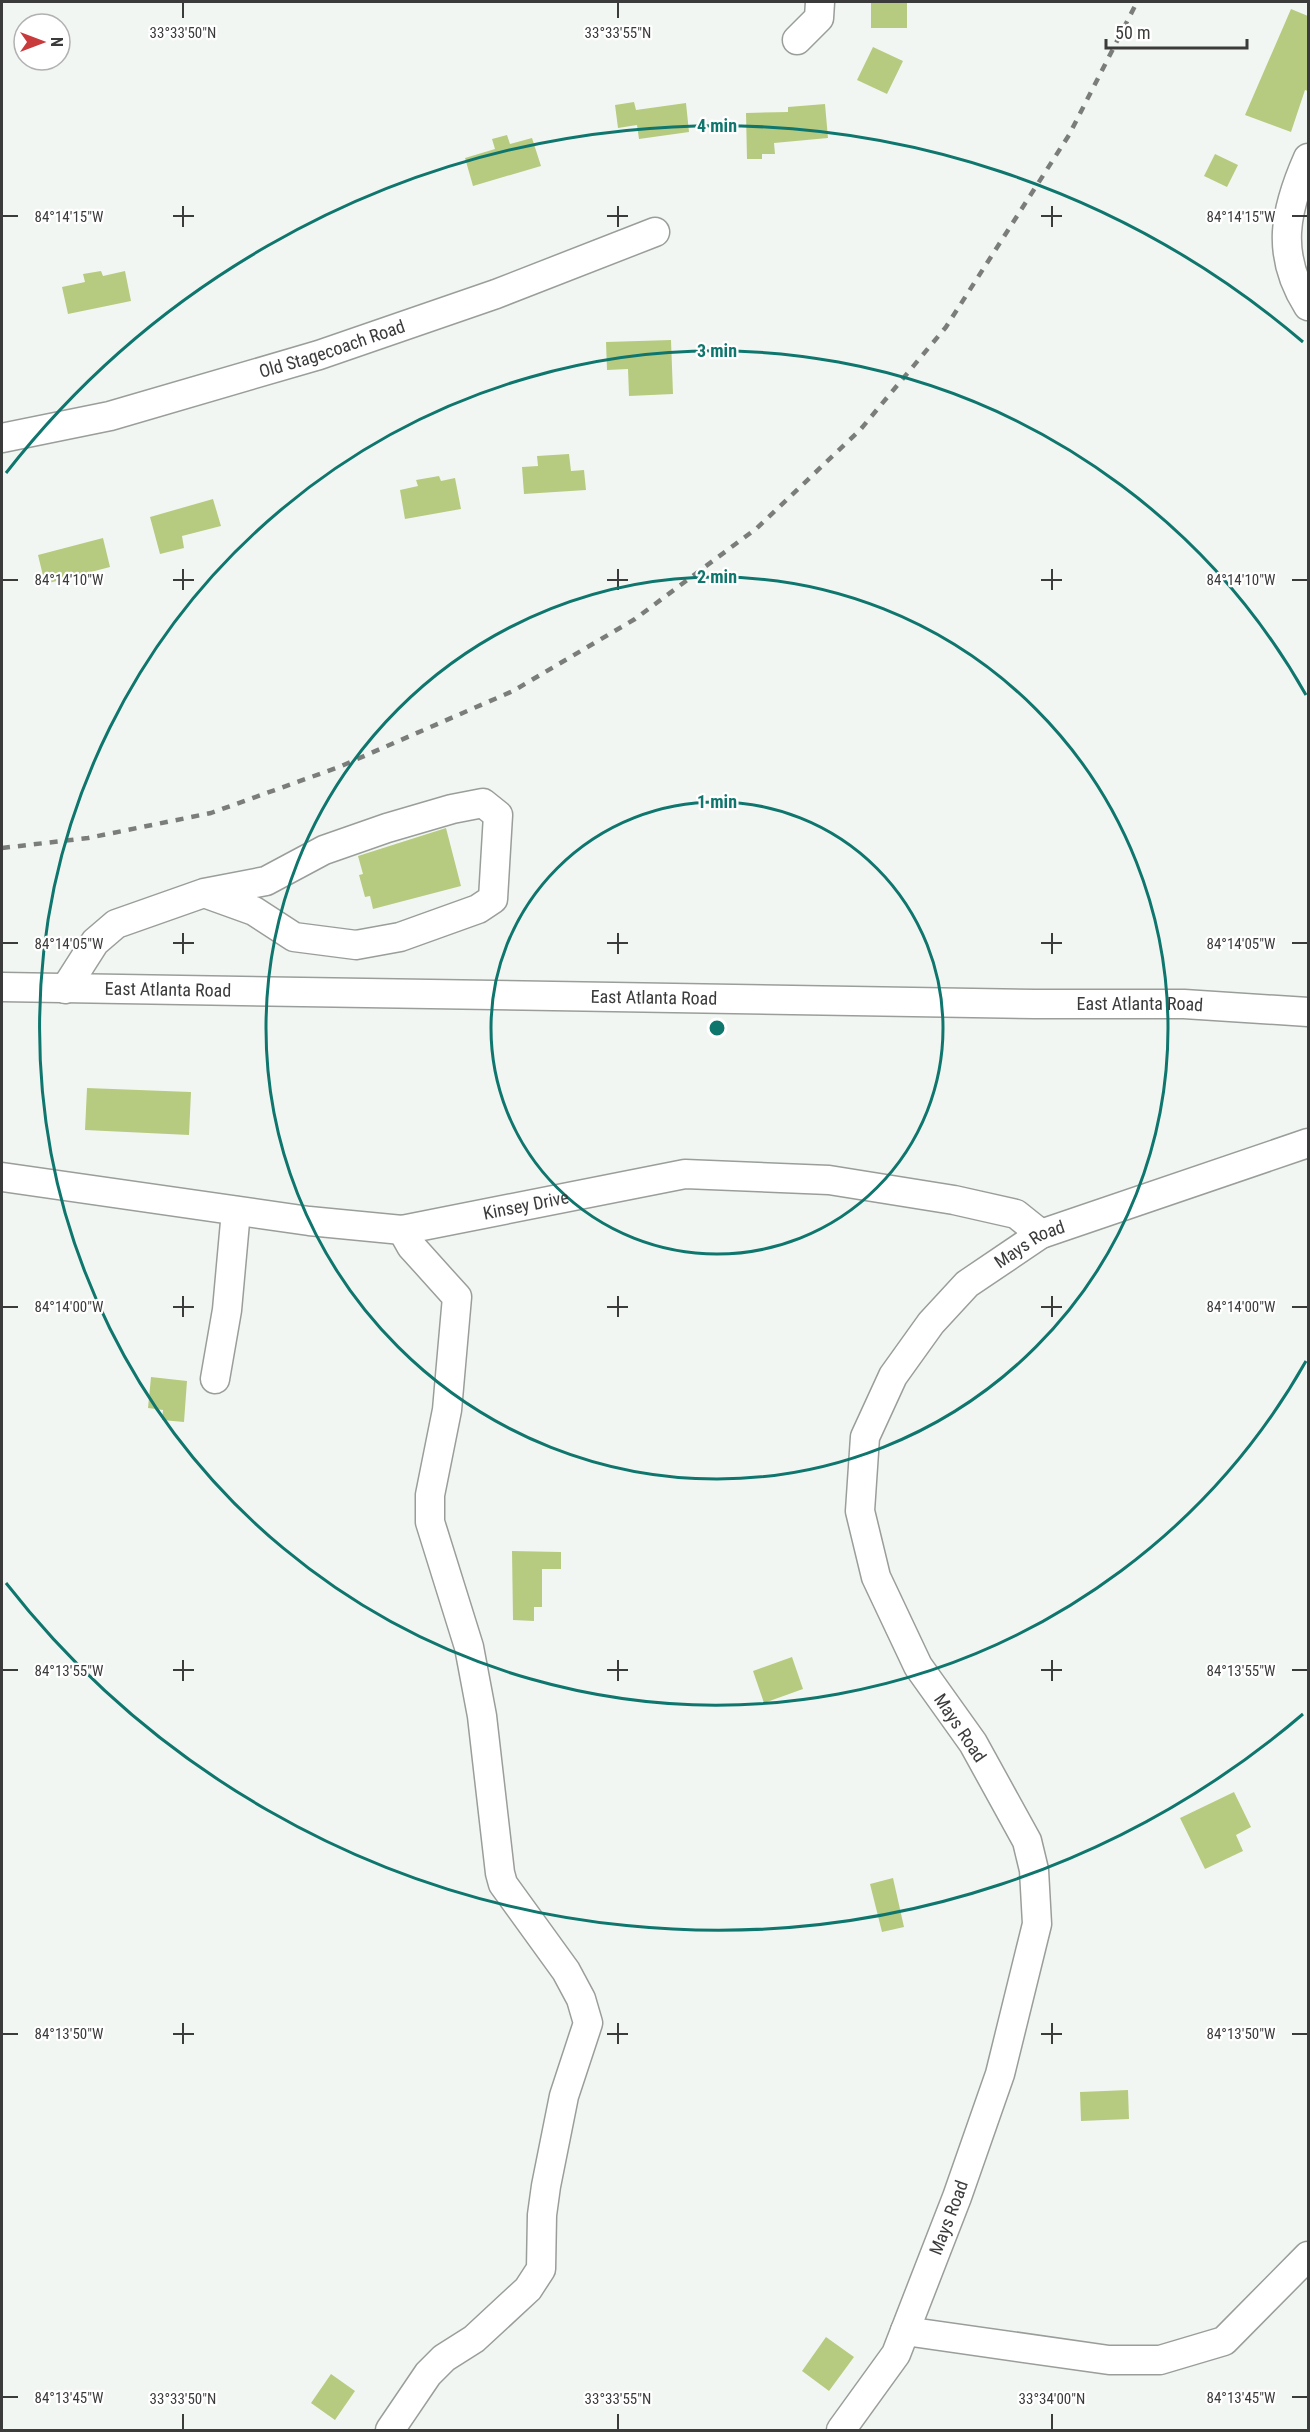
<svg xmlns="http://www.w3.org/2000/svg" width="1310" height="2432" font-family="'Roboto Condensed',sans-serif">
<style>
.building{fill:#b7cb80}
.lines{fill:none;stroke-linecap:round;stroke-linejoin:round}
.minor-casing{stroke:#9a9e9a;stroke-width:31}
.minor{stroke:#fff;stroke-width:28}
.rail{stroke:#7b7d7b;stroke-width:4.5;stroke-dasharray:8 8;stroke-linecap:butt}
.ticks{fill:none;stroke:#3a3b3a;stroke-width:2}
.ring{fill:none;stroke:#0f766e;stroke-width:3}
.labels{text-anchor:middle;stroke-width:4.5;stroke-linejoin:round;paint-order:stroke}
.street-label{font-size:18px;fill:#3a3b3a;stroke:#fff}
.ticks-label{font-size:15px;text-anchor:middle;fill:#3a3b3a;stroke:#fff;stroke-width:4.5;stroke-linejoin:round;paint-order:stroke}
.centre{fill:#0f766e;stroke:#fff;stroke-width:3}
.ring-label{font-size:18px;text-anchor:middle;font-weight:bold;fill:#0f766e;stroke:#fff;stroke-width:4.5;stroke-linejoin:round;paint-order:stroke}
</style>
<rect width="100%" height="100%" fill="#f2f6f2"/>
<path class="building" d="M871,2H907V28H871Z
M1291,9L1308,16V91L1305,90L1291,132L1245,115Z
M873,47L903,61L887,94L857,80Z
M634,102L636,110L686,103L689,132L639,139L637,125L618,128L615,105Z
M825,104L828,138L774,143L775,154H762V159H747L746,113L788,112V107Z
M507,135L510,144L532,138L541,166L473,186L465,158L495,149L492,139Z
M1215,154L1238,165L1227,187L1204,176Z
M101,271L103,276L125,271L131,301L68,314L62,287L85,282L83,274Z
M671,340L673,394L629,396L628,369L607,370L606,342Z
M569,454L571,471L584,470L586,490L524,494L522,467L538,466L537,456Z
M439,476L441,481L455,478L461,509L405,519L400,490L418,486L416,480Z
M213,499L221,526L182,536L184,548L160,554L150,517Z
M103,538L110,567L45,584L38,555Z
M446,828L461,886L373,909L370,896L365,897L359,875L363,874L358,856Z
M87,1088L191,1092L189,1135L85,1130Z
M151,1377L187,1381L184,1422L162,1420L163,1410L148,1408Z
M512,1551L561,1552V1569H542V1607H534V1621L513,1620Z
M792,1657L803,1689L764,1703L753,1671Z
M1234,1792L1251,1827L1236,1835L1243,1851L1205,1869L1180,1818Z
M893,1878L904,1927L882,1932L870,1884Z
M1128,2090L1129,2119L1081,2121L1080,2092Z
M826,2337L854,2357L829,2391L802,2371Z
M331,2374L355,2391L335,2420L311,2403Z"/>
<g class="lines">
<defs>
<g id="minor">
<path d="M797,40L819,18L820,2"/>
<path d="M1308,158C1285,210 1275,254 1308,306"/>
<path id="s1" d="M2,438L110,416L319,355L496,294L655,232"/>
<path id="s2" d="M2,987L1035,1004H1184L1308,1012"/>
<path d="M65,989L95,942L116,924L204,893L266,881L324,850L387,828L452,809L483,803L498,815L493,899L478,909L400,937L356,945L294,937L254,911L204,893"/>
<path id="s3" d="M2,1177L309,1221L402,1230L685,1174L829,1180L954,1200L1016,1214L1041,1234"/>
<path d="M215,1379L227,1310L236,1211"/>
<path d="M905,2331L1109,2360H1160L1224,2341L1308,2256"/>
<path d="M390,2430L428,2374L444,2358L474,2339L528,2289L541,2269L542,2215L546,2186L564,2096L588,2023L581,1999L566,1971L503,1884L500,1873L482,1716L469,1647L430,1522V1495L447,1410L457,1297L411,1246L402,1230"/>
<path id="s4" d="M841,2430L896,2354L957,2197L1000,2074L1037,1924L1034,1870L1027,1841L973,1743L918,1666L876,1577L860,1511L865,1437L893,1376L931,1323L967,1284L1041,1234L1308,1143"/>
</g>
</defs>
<use href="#minor" class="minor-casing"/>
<use href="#minor" class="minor"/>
<path class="rail" d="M2,848L88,838L211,813L339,767L513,691L635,619L757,528L860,430L946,327L1069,135L1137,2"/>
</g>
<path class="ticks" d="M183,3V18M618,3V18M183,206V227M618,206V227M1052,206V227M3,216H18M173,216H194M607,216H628M1041,216H1062M1292,216H1307M183,569V590M618,569V590M1052,569V590M3,580H18M173,580H194M607,580H628M1041,580H1062M1292,580H1307M183,933V954M618,933V954M1052,933V954M3,943H18M173,943H194M607,943H628M1041,943H1062M1292,943H1307M183,1296V1317M618,1296V1317M1052,1296V1317M3,1307H18M173,1307H194M607,1307H628M1041,1307H1062M1292,1307H1307M183,1660V1681M618,1660V1681M1052,1660V1681M3,1670H18M173,1670H194M607,1670H628M1041,1670H1062M1292,1670H1307M183,2023V2044M618,2023V2044M1052,2023V2044M3,2034H18M173,2034H194M607,2034H628M1041,2034H1062M1292,2034H1307M3,2397H18M1292,2397H1307M183,2414V2429M618,2414V2429M1052,2414V2429"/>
<g class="ring">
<circle cx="717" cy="1028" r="226"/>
<circle cx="717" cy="1028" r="451"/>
<path d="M1306 1361A677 677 0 1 1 1306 695"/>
<path d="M1303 1714A902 902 0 0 1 6 1583M6 473A902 902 0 0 1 1303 342"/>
</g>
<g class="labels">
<g class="street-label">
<text dy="6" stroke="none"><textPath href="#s1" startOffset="342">Old Stagecoach Road</textPath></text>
<text dy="6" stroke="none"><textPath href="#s2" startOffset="166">East Atlanta Road</textPath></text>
<text dy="6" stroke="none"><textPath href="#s2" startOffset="652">East Atlanta Road</textPath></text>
<text dy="6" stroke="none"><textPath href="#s2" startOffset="1138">East Atlanta Road</textPath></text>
<text dy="6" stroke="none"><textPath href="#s3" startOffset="530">Kinsey Drive</textPath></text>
<text dy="6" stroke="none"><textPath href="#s4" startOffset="1338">Mays Road</textPath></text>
<text transform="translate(960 1728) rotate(56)" y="6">Mays Road</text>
<text dy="6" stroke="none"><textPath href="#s4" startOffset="240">Mays Road</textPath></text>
</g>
</g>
<g class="ticks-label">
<text x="183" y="38">33°33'50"N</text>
<text x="618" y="38">33°33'55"N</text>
<text x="1241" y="222">84°14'15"W</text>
<text x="69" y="222">84°14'15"W</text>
<text x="69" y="585">84°14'10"W</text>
<text x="1241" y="585">84°14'10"W</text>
<text x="1241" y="949">84°14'05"W</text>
<text x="69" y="949">84°14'05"W</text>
<text x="1241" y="1312">84°14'00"W</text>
<text x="69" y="1312">84°14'00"W</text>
<text x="69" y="1676">84°13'55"W</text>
<text x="1241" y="1676">84°13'55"W</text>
<text x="1241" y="2039">84°13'50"W</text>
<text x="69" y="2039">84°13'50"W</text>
<text x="69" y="2403">84°13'45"W</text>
<text x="1241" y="2403">84°13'45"W</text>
<text x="183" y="2404">33°33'50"N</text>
<text x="618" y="2404">33°33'55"N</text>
<text x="1052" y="2404">33°34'00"N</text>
</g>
<circle cx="717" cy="1028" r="9" class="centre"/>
<g class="ring-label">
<text x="717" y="132">4 min</text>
<text x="717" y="357">3 min</text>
<text x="717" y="583">2 min</text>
<text x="717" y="808">1 min</text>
</g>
<rect width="1310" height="2432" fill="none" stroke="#3a3b3a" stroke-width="6"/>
<g transform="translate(42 42) rotate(90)"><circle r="28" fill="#ffffff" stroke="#b0b1b0" stroke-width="1.5"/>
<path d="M0-4.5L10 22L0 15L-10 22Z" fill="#c93a3d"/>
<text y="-9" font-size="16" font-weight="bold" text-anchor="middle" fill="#3a3b3a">N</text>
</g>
<path d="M1106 39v9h141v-9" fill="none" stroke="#3a3b3a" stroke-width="3"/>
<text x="1115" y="39" font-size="18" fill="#3a3b3a" stroke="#ffffff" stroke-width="4.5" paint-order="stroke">50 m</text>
</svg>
